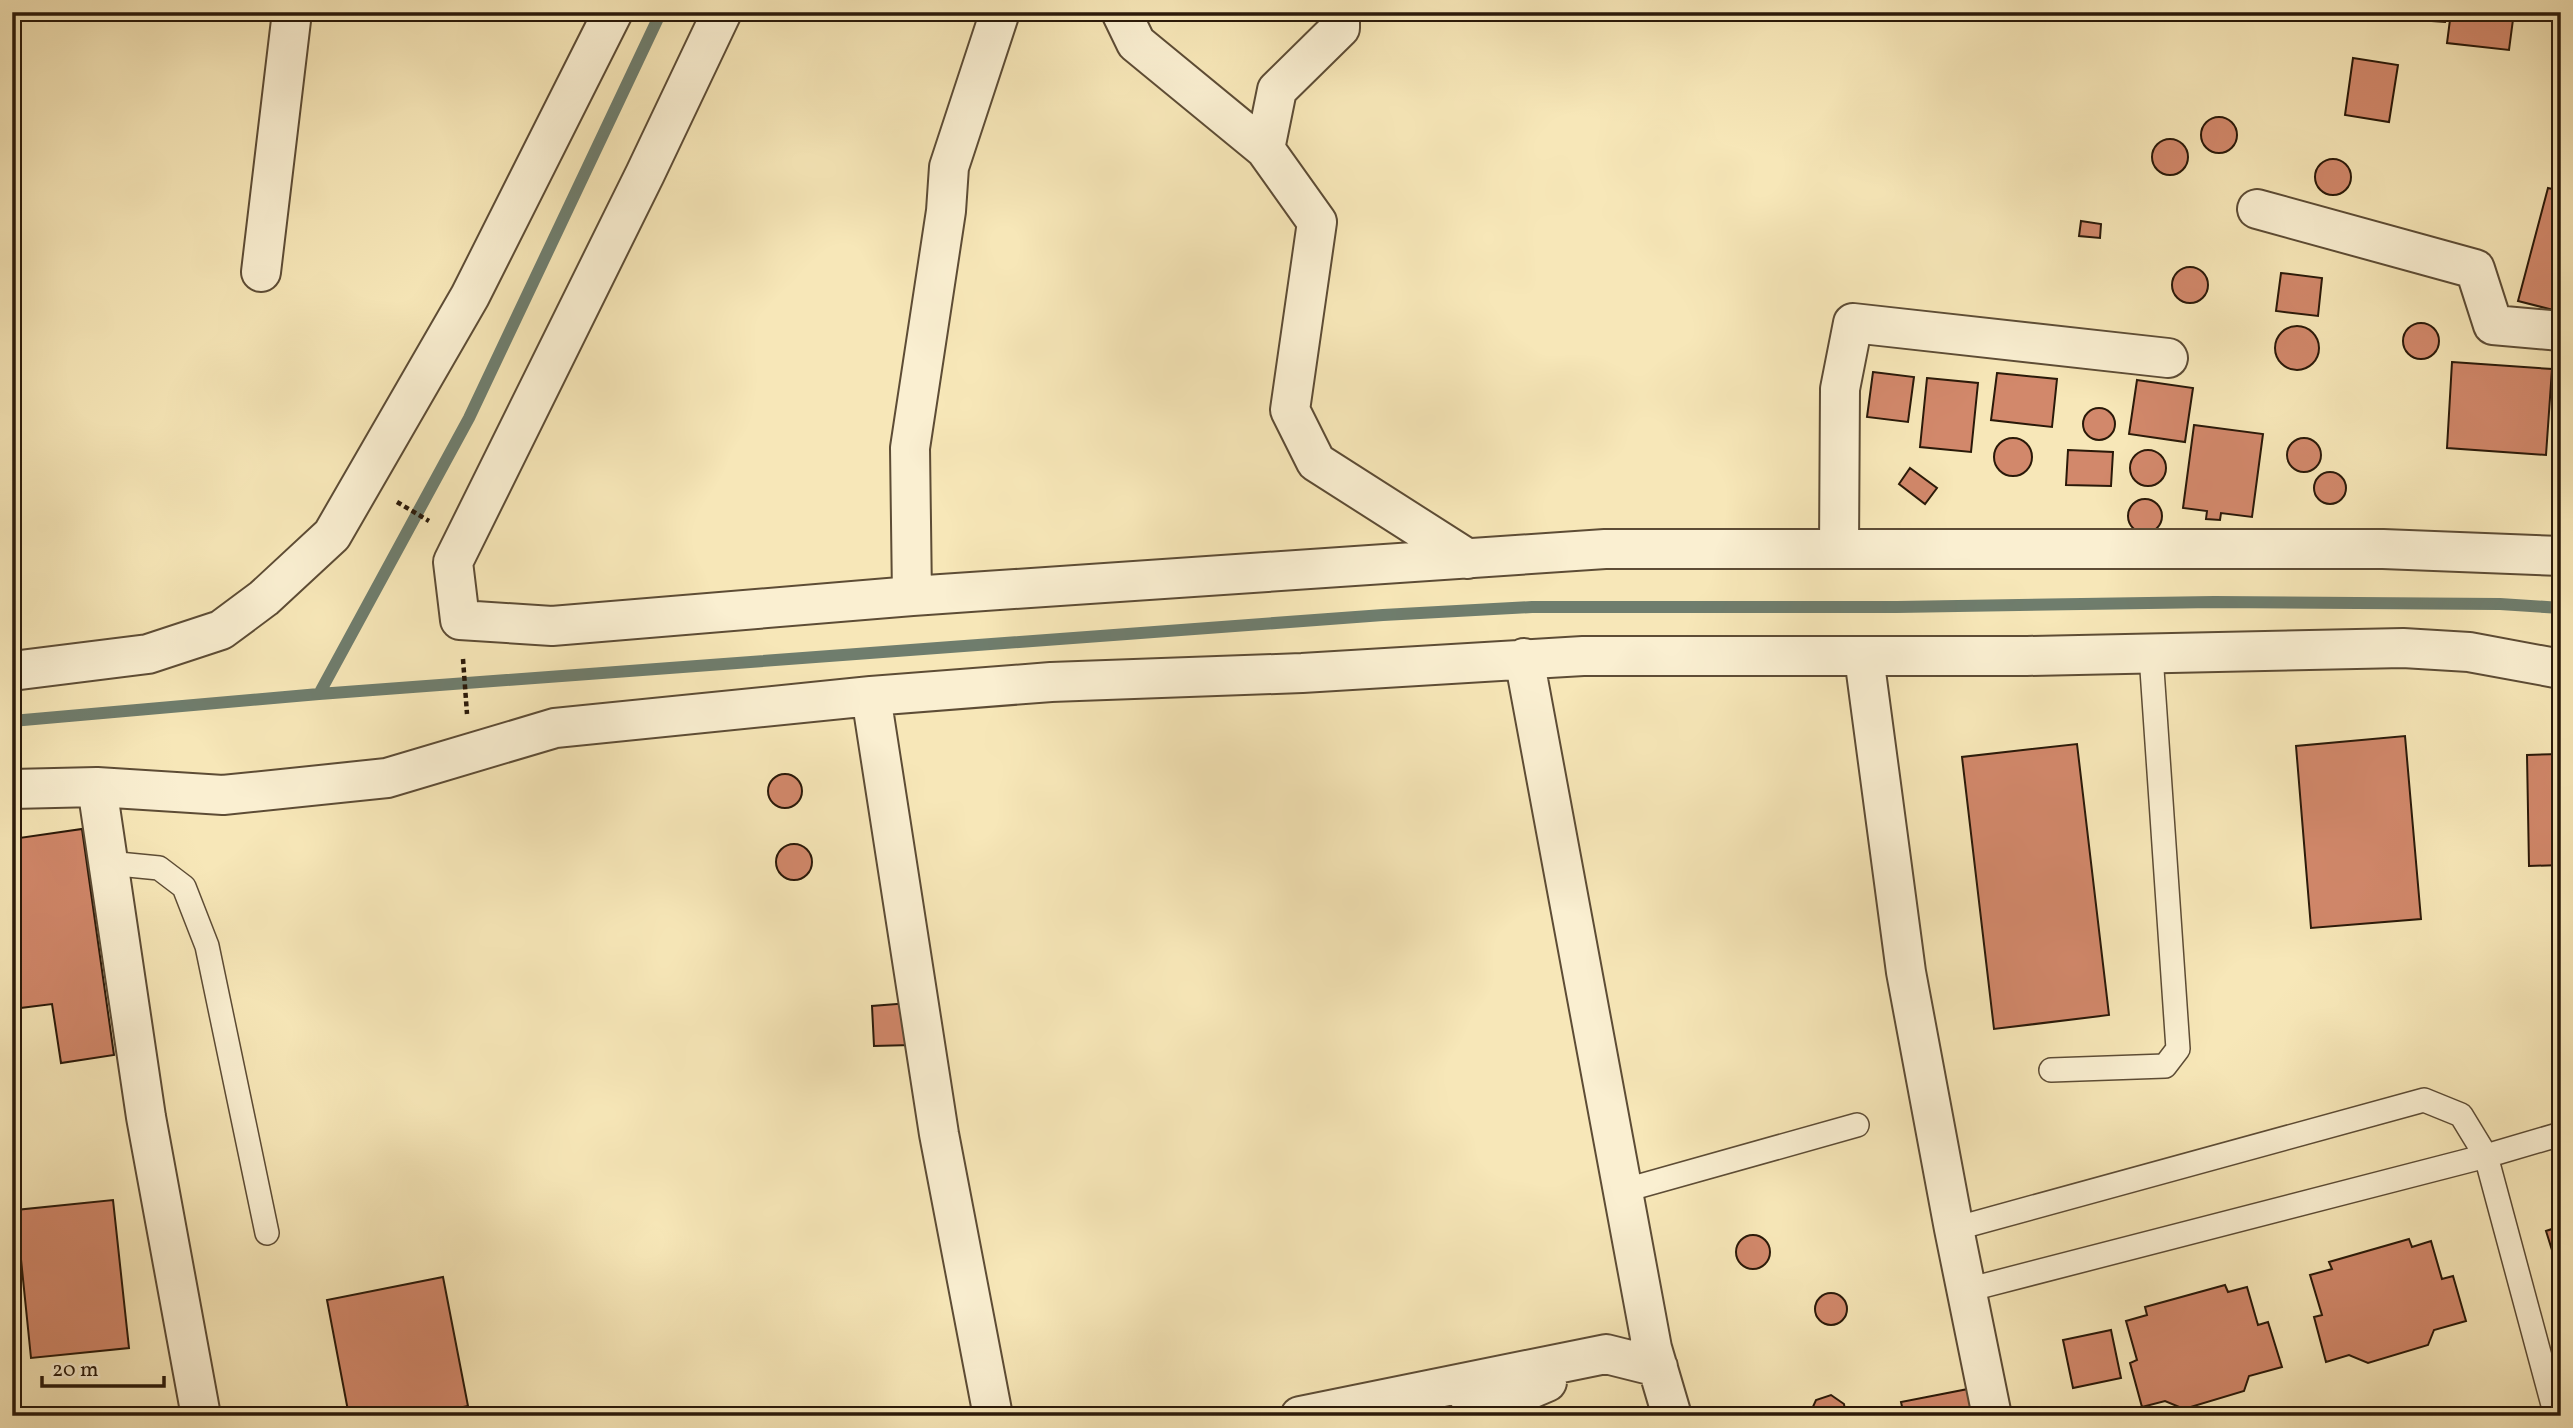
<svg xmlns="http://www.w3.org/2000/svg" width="2573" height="1428" font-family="Vollkorn,serif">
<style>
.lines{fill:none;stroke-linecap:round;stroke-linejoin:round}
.stream{stroke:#6f7d6d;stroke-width:12}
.building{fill:#d2886b;stroke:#2a1909;stroke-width:2}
.lane-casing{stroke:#5d4c35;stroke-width:26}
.street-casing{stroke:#5d4c35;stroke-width:42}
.path{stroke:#2a1909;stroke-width:4.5;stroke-dasharray:5 3.5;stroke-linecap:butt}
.lane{stroke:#faefd1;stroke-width:23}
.street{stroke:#faefd1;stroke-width:38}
</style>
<rect width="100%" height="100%" fill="#f7e7b8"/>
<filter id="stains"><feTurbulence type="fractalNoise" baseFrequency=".00286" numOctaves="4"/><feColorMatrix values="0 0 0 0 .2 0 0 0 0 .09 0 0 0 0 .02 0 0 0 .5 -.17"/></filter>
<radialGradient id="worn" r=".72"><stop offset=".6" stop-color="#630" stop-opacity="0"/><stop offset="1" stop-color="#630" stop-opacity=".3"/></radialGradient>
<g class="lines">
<path class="stream" d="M319,694L469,418L661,12
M12,721L319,694L1383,615L1532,607H1897L2214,602L2500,604L2561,608"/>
</g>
<path class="building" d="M2403,12H2446L2445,22L2403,19Z
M2451,12H2514L2509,50L2447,43Z
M2353,58L2398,65L2389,122L2345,115Z
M2201 135a18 18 0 1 1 36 0a18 18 0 1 1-36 0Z
M2152 157a18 18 0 1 1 36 0a18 18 0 1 1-36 0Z
M2315 177a18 18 0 1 1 36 0a18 18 0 1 1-36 0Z
M2548,188L2561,191V312L2518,301Z
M2081,221L2101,224L2100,238L2079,236Z
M2172 285a18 18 0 1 1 36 0a18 18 0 1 1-36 0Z
M2281,273L2322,278L2318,316L2276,311Z
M2403 341a18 18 0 1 1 36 0a18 18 0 1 1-36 0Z
M2275 348a22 22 0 1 1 44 0a22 22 0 1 1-44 0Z
M2452,362L2552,369L2546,455L2447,448Z
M1873,372L1914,377L1908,422L1867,417Z
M1997,373L2057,379L2052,427L1991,420Z
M1927,378L1978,383L1971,452L1920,447Z
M2137,380L2193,388L2185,442L2129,434Z
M2083 424a16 16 0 1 1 32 0a16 16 0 1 1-32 0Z
M2194,425L2263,434L2252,517L2221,513L2220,520L2206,519L2207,511L2183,508Z
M1994 457a19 19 0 1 1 38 0a19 19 0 1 1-38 0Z
M2287 455a17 17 0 1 1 34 0a17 17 0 1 1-34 0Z
M2068,450L2113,452L2111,486L2066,485Z
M2130 468a18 18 0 1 1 36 0a18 18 0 1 1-36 0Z
M1910,468L1937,488L1925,504L1899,484Z
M2314 488a16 16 0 1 1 32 0a16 16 0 1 1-32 0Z
M2128 516a17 17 0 1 1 34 0a17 17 0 1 1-34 0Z
M2405,736L2421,919L2311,928L2296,746Z
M2077,744L2109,1015L1994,1029L1962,757Z
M2561,754V865L2529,866L2527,755Z
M768 791a17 17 0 1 1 34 0a17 17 0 1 1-34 0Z
M82,829L114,1055L61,1063L52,1004L12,1009V839Z
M776 862a18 18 0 1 1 36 0a18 18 0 1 1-36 0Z
M909,1003L911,1045L874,1046L872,1006Z
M12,1161L16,1196H12Z
M113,1200L129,1348L31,1358L16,1210Z
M2561,1226V1279L2546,1231Z
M1736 1252a17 17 0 1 1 34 0a17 17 0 1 1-34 0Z
M2409,1239L2412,1247L2431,1241L2442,1279L2453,1276L2466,1321L2434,1330L2428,1345L2368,1363L2349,1355L2326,1362L2314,1317L2322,1315L2310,1275L2332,1269L2329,1262Z
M443,1277L468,1406L420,1416H349L327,1300Z
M2225,1285L2228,1292L2247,1287L2258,1325L2268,1322L2282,1367L2249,1376L2244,1391L2184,1409L2165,1401L2142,1407L2130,1363L2137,1360L2126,1321L2147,1315L2145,1307Z
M1815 1309a16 16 0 1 1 32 0a16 16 0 1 1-32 0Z
M2111,1330L2121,1378L2073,1388L2063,1340Z
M1968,1389L1974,1416H1904L1901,1402Z
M1831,1395L1844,1404L1846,1416H1812L1811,1411L1816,1400Z"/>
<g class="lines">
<defs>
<path id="lane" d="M108,863L159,868L184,887L207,946L267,1233
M2051,1070L2165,1066L2178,1049L2151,655
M1622,1191L1857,1125
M1954,1229L2424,1100L2461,1115L2486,1156L2561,1134
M1967,1290L2486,1156L2556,1416"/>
<path id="street" d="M722,12L645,174L453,562L460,620L552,626L912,596L1605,549H2383L2561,556
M1121,12L1136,43L1265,149L1317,222L1290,410L1316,462L1468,559
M1265,149L1277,90L1340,28V12
M2257,209L2475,269L2493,325L2561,331
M261,272L292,12
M1839,549L1840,389L1853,323L2168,358
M912,596L910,448L946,211L949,167L1000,12
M1864,657L1906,972L1954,1229L1992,1416
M1524,658L1652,1348L1672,1416
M12,671L148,654L221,630L264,598L332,535L470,296L613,12
M871,696L939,1134L993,1416
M97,787L146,1117L201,1416
M12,789L97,787L223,795L387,778L555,728L871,696L1051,682L1302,673L1583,656H2027L2403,648L2469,652L2561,669
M1300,1416L1606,1354L1658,1367
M1468,1416L1547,1382"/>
</defs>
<use href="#lane" class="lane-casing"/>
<use href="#street" class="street-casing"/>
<path class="path" d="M397,502L429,521
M463,659L467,714"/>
<use href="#lane" class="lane"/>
<use href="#street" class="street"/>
</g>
<rect width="2573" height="1428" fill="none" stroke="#f7e7b8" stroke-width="42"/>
<rect x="14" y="14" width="2545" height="1400" fill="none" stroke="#2a1909" stroke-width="3.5"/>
<rect x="21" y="21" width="2531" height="1386" fill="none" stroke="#2a1909" stroke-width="2"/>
<path d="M42 1376v10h122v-10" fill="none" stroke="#2a1909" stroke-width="3.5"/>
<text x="52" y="1376" font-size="21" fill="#2a1909" stroke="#faefd1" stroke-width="5" paint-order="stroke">20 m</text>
<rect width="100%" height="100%" filter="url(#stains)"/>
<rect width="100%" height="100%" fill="url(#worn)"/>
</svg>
